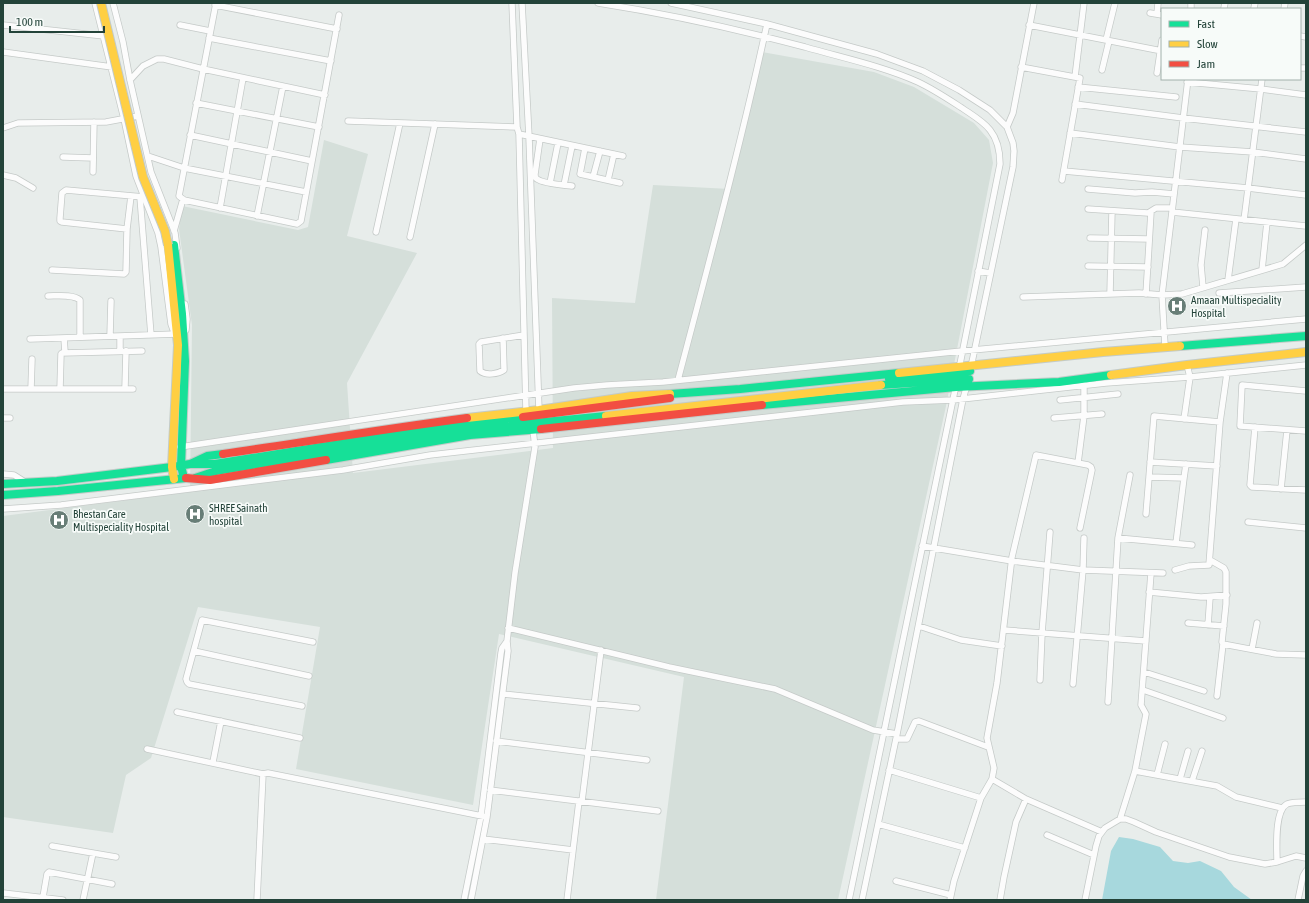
<svg xmlns="http://www.w3.org/2000/svg" width="1309" height="903" font-family="'Asap Condensed',sans-serif">
<style>
.built{fill:#d5dfda}
.water{fill:#a7d8dd}
.lines{fill:none;stroke-linecap:round;stroke-linejoin:round}
.street-casing{stroke:#c5cac8;stroke-width:7}
.fast-casing{stroke:#c3cbc8;stroke-width:10}
.slow-casing{stroke:#c3cbc8;stroke-width:10}
.jam-casing{stroke:#c3cbc8;stroke-width:10}
.street{stroke:#fcfcfc;stroke-width:5.5}
.fast{stroke:#16e098;stroke-width:8}
.slow{stroke:#ffcf43;stroke-width:8}
.jam{stroke:#f24e42;stroke-width:8}
.slow-bridge-casing{stroke:#c3cbc8;stroke-width:10;stroke-linecap:butt}
.slow-bridge{stroke:#ffcf43;stroke-width:8}
.labels{text-anchor:middle;stroke-width:3.5;stroke-linejoin:round;paint-order:stroke}
.poi-label{font-size:11px;fill:#234339;stroke:#f7fbf9;text-anchor:start}
</style>
<rect width="100%" height="100%" fill="#e8edeb"/>
<path class="built" d="M762,52L874,72L914,87L974,123L989,140L993,163L946,406L838,900H656L684,677L499,634L473,805L296,769L320,627L198,607L151,758L126,775L113,833L3,817V516L190,492L192,325L179,229L182,206L298,230L308,227L324,140L368,154L347,236L417,253L347,383L353,473L553,448L552,298L635,303L653,185L730,189Z"/>
<path class="water" d="M1119,837L1133,839L1160,847L1173,861L1188,863L1200,861L1221,871L1234,887L1252,900H1102L1111,851Z"/>
<g class="lines">
<defs>
<path id="street" d="M95,3L124,119L136,176L158,233L161,247L171,324L175,335
M113,3L123,42L130,80L151,172L175,233L177,248
M216,3L179,196L184,200L297,224L301,221L339,15
M512,3L517,127L519,134L526,411
M522,3L529,137L539,410
M598,3C668,14 737,29 805,47C843,58 882,66 918,82C933,89 948,99 962,108C972,115 983,121 990,130C998,140 1000,152 1000,164L959,369
M671,3L767,24L877,54L923,71L959,90L990,110L1007,127L1013,143L1014,151L1013,167L971,367
M1191,3V9
M215,5L337,29
M1224,8L1225,3
M1254,8L1255,3
M1284,9L1285,3
M1150,13L1162,15
M1157,14L1158,3
M3,25L104,36
M180,25L210,31
M1029,25L1162,51
M1300,36L1306,37
M209,38L331,61
M1106,40L1115,3
M3,52L112,67
M1021,67L1080,78L1062,180
M1300,68H1306
M1102,70L1109,41
M1157,73L1162,40
M1075,77L1084,3
M130,80L143,66L157,59H164L203,69L325,95
M1187,82L1261,89L1306,95
M1078,87L1176,97
M196,103L319,127
M1075,104L1183,118L1306,132
M348,121L517,127
M1007,127L1013,113L1034,3
M3,128L18,123L106,122L138,116
M1070,133L1180,147L1253,152L1306,159
M519,134L623,156
M190,135L312,161
M540,139L535,174C535,176 535,178 537,179C544,184 564,185 572,186
M585,148L580,174L620,183
M148,156L184,168L306,192
M63,157L93,158
M1064,171L1248,188L1306,195
M93,172L94,122
M3,175L16,178L33,188
M593,177L600,151
M608,180L614,154
M550,183L558,143
M564,185L572,146
M1088,189L1135,193L1152,192L1174,194
M140,197L151,335
M220,208L243,78
M1088,209L1148,213L1156,208H1172
M1172,212L1306,226
M257,216L283,86
M1244,220L1262,79
M127,229L62,222L60,221V218L62,193L66,190L144,197
M174,231L183,199
M376,232L400,123
M410,237L435,124
M1090,238L1149,239
M1088,266L1148,267
M52,270L124,274L126,272L127,229L131,196
M1262,270L1267,222
M978,271L990,273
M1228,280L1236,219
M1203,287L1201,265L1205,230
M1219,293L1306,287
M1110,294L1112,211
M1146,294L1151,212
M48,296C57,296 73,294 80,300V337
M1023,297L1139,293L1162,295L1182,294L1283,264L1306,245
M185,304L187,319L186,330
M110,336L111,301
M64,338L65,352
M503,338L504,370C498,374 486,376 480,371L479,344L481,342L524,335
M30,339L177,334
M1165,346L1162,295L1188,79
M120,351V336
M678,380C709,262 741,144 767,24
M125,388L126,351
M3,389H133
M31,389L32,359
M60,389L61,354L62,353L142,351
M1306,391L1242,385L1240,426L1306,431
M1060,400L1118,394
M3,418H10
M1054,418L1102,414
M1184,419L1190,377L1187,365
M1220,422L1227,373
M1255,427L1250,485L1252,487L1306,490
M180,447L574,388L607,385L663,382L962,351L1306,319
M1150,462L1217,466
M1078,463L1084,416V385
M3,474L14,475L25,482
M1149,477L1184,478L1176,543
M1184,478L1186,464
M1281,489L1287,430
M3,509L61,505L343,470L430,455L868,406L903,402L953,400L1106,383L1190,377L1306,365
M1146,514L1154,416L1220,422L1209,565L1189,566L1175,570
M1248,522L1306,528
M1118,538L1192,545
M922,546L1012,561L1083,570L1163,573
M1210,560L1224,568L1226,572V604L1222,642L1223,644L1217,696
M1149,592L1201,597L1227,595
M1188,623L1224,626
M1208,625L1210,597
M919,626L961,640L1002,646
M508,628L669,667L775,689L873,730L897,734
M1004,630L1146,641
M1223,644L1276,654L1306,655
M1252,649L1257,623
M194,651L309,676
M1144,672L1204,691
M1040,680L1042,633L1050,532
M1073,684L1083,570L1084,538
M1143,690L1223,718
M503,694L637,708
M1108,702L1118,538L1130,475
M302,706L189,684L187,682L186,679L202,620L313,642
M177,712L300,738
M896,739H907L915,722L919,721L988,747
M496,741L647,760
M147,749L263,774
M213,762L221,721
M889,770L981,798
M1135,771L1217,786L1236,797L1282,808
M1157,775L1165,744
M992,779L1026,799L1102,832
M1180,779L1188,751
M1192,781L1202,751
M490,790L658,811
M582,801L601,650
M1120,819L1135,771L1146,714L1141,705L1151,573
M878,824L965,848
M1047,835L1094,855
M483,839L573,850
M52,846L116,857
M1277,862C1277,849 1274,811 1287,804C1292,802 1301,802 1306,802
M896,881L951,895
M3,893L63,900
M43,897L47,874L49,872L112,884
M83,900L93,853
M257,900L263,774L268,773C341,787 414,802 487,817
M464,900L481,816L501,653L502,648L507,641
M471,900L487,817L508,651L507,641L515,573L535,447L533,430
M567,900L579,801
M849,900L956,385
M862,900L897,734L963,399L967,385
M950,900L954,881L981,798L992,779L994,768L987,738L997,683L1012,557L1036,455L1088,465L1091,467L1092,470L1080,528
M1000,900L1004,877L1016,822L1026,799
M1085,900L1096,846L1099,836L1105,828L1120,819H1126L1134,822L1156,832L1229,857L1265,864L1277,862L1296,856L1306,858
M1298,900L1303,876L1306,871"/>
<path id="fast" d="M174,245L182,314L185,361L181,466L184,478
M1180,346L1306,336
M889,379L970,371
M881,385L969,379
M670,394L740,389L899,373
M762,405L956,387L1059,382L1111,375
M326,460L470,435L541,429
M191,464H215L470,423L523,417
M195,478L216,471L471,429L606,416
M3,484L57,481L172,467L190,464L207,456L223,454
M3,495L58,491L186,478"/>
<path id="slow" d="M168,245L178,345L172,467L174,479
M899,373L1103,352L1180,346
M1111,375L1187,365L1306,352
M606,416L881,385
M467,418L539,410L632,396L670,394"/>
<path id="jam" d="M523,417L670,398
M541,429L762,405
M223,454C304,442 385,429 467,418
M186,478L210,480L326,460"/>
</defs>
<use href="#street" class="street-casing"/>
<use href="#fast" class="fast-casing"/>
<use href="#slow" class="slow-casing"/>
<use href="#jam" class="jam-casing"/>
<use href="#street" class="street"/>
<use href="#fast" class="fast"/>
<use href="#slow" class="slow"/>
<use href="#jam" class="jam"/>
<defs>
<path id="slow-bridge" d="M101,3L143,177L165,231L168,245"/>
</defs>
<use href="#slow-bridge" class="slow-bridge-casing"/>
<use href="#slow-bridge" class="slow-bridge"/>
</g>
<defs>
<symbol id="hospital-disc" viewBox="-11 -11 22 22"><circle r="9.5" fill="#687e77" stroke="#f7fbf9"/><path d="M-5-5h3v3.5h4V-5h3V5h-3V1.5h-4V5h-3Z" fill="#fff"/></symbol>
</defs>
<g fill-rule="evenodd">
<use href="#hospital-disc" x="1166" y="295" width="22" height="22"/>
<use href="#hospital-disc" x="184" y="503" width="22" height="22"/>
<use href="#hospital-disc" x="48" y="509" width="22" height="22"/>
</g>
<g class="labels">
<g class="poi-label">
<text x="1191" y="304">Amaan Multispeciality<tspan x="1191" dy="13">Hospital</tspan></text>
<text x="209" y="512">SHREE Sainath<tspan x="209" dy="13">hospital</tspan></text>
<text x="73" y="518">Bhestan Care<tspan x="73" dy="13">Multispeciality Hospital</tspan></text>
</g>
</g>
<rect width="1309" height="903" fill="none" stroke="#234339" stroke-width="8"/>
<rect x="1161" y="8" width="140" height="72" fill="#f7fbf9" stroke="#a2b1ac"/>
<rect x="1169" y="21" width="20" height="6" fill="#16e098" stroke="#a2b1ac"/>
<text x="1197" y="28" font-size="12" fill="#234339">Fast</text>
<rect x="1169" y="41" width="20" height="6" fill="#ffcf43" stroke="#a2b1ac"/>
<text x="1197" y="48" font-size="12" fill="#234339">Slow</text>
<rect x="1169" y="61" width="20" height="6" fill="#f24e42" stroke="#a2b1ac"/>
<text x="1197" y="68" font-size="12" fill="#234339">Jam</text>
<path d="M10 26v6h94v-6" fill="none" stroke="#234339" stroke-width="2"/>
<text x="16" y="26" font-size="12" fill="#234339" stroke="#f7fbf9" stroke-width="3" paint-order="stroke">100 m</text>
</svg>
